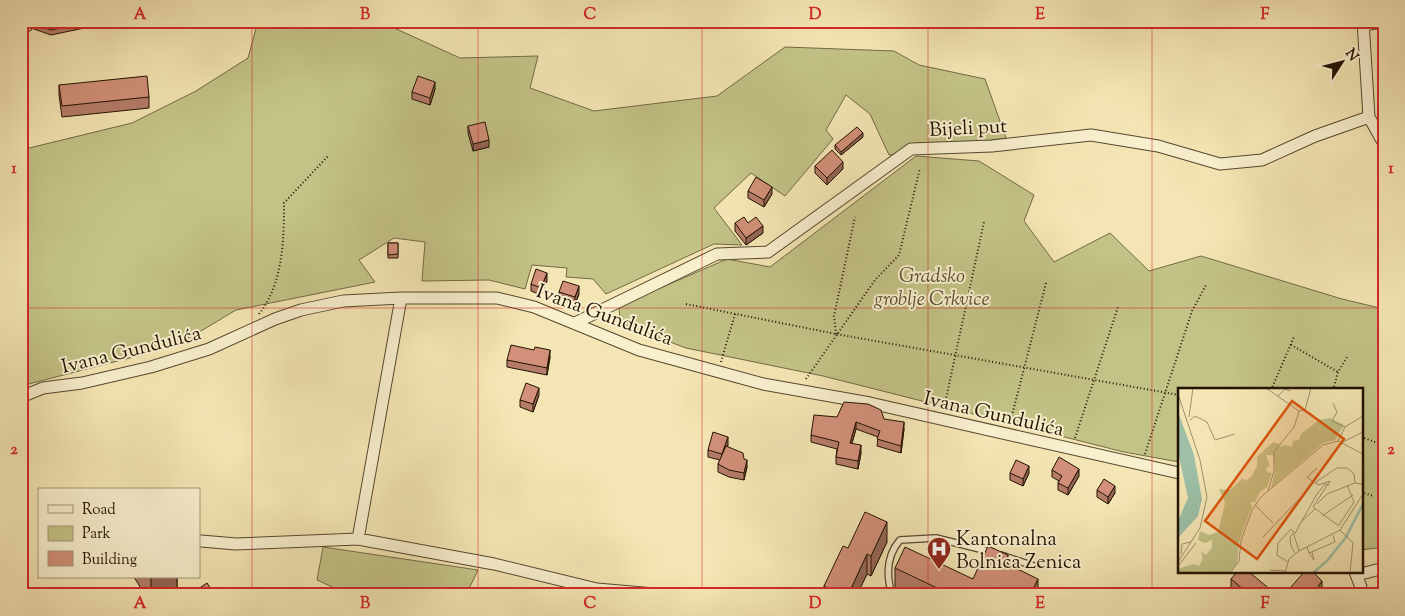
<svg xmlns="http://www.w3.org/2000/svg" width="1405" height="616" font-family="'Sorts Mill Goudy',serif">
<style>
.green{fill:#c3c387;stroke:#726a44}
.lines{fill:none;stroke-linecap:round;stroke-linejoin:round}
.lane-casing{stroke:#56472d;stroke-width:8}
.street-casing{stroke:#56472d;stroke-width:13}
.path{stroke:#221200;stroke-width:2;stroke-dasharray:1 2.5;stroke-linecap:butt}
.lane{stroke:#f8efce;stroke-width:5.5}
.street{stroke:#f8efce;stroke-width:11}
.wall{fill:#b57c69;stroke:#221200}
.shaded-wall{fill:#936555;stroke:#221200}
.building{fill:#d2907a;stroke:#221200}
.grid{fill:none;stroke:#d62828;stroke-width:1;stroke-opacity:0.55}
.labels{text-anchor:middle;stroke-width:4;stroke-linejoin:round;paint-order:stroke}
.street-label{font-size:20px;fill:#221200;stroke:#f8efce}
.park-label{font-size:20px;font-style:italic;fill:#5a502f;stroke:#f8efce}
.poi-label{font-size:20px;fill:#221200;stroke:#f8efce;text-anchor:start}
.inset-river{fill:none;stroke:#9dc0a7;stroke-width:2.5}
.inset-road{fill:none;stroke:#a0916c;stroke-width:1}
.view{fill:#de550b;fill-opacity:0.15;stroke:#de550b;stroke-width:2.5}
.inset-edge{fill:none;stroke:#221200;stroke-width:2.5}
.neatline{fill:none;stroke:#d62828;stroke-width:2}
.grid-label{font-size:16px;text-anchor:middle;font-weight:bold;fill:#d62828}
</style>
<rect width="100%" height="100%" fill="#f4e6b4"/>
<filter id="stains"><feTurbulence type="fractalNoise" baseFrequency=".004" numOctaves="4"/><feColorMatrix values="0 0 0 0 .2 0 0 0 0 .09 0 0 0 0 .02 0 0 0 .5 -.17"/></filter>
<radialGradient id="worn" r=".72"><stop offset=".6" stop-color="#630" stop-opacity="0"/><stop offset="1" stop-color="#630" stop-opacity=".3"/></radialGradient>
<path class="green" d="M258,21H379L460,58L538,56L530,88L594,111L717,96L785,47L894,51L919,65L985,79L1006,138L889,155L870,114L846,95L826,130L833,139L785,196L751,173L714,208L742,245L714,244L606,294L593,279L566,277L567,268L532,265L525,289L489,280L422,281L425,242L394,238L359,260L375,282L236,310L191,337L145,354L21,386V150L132,123L196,91L248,58Z
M916,156L979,161L1034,195L1024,221L1054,262L1110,233L1149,271L1201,256L1342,299L1384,309V547L1361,550V390H1179V462L1124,452L823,376L686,348L620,323L619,306L727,259L770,267Z
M323,547L478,570L466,595H350L317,580Z"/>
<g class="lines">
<defs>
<path id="lane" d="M21,33L32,25L33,21
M1001,555L1034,566
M892,595C886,575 886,556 900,540L936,538L992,552"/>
<path id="street" d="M1363,21L1369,117
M1363,25L1384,22
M575,323L717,254L768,252L911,149L992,146L1091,135L1158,146L1220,164L1262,160L1315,136L1369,117L1384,144
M21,397L43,388L82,383L151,367L209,349L275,319L301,310L343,301L401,298H497L534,307L639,350L763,384L870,403L1179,473
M358,539L401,298
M201,541L236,544L358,539L494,564L597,589L666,595
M1355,572L1361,587L1362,595
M1357,575L1384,568"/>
</defs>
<use href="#lane" class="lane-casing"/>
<use href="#street" class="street-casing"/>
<path class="path" d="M686,304L836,334L1179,395
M259,314C283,284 284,240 284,203L328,156
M836,334L834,316L855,217
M1291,345L1338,372
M721,362L735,314
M806,379L875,280L899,255L920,168
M1271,390L1294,337
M1333,390L1338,372L1347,357
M944,408L984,222
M1010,423L1046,283
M1361,437L1378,443
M1075,438L1118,307
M1145,454L1192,311L1206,285
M1361,492L1373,496"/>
<use href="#lane" class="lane"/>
<use href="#street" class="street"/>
</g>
<path class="wall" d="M94,21V26L51,35L34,29V24Z
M59,85L149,97V108L62,117L59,95Z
M435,89L430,105L412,99V92Z
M468,126L489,147L473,151L468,133Z
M863,137L841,155L835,149V145Z
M815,166L843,169L827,185L815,173Z
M748,191L772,194L764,207L748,198Z
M735,223L763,233L746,245L735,231Z
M388,243H398V258H388Z
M547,281L541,295L531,291V284Z
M559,292L579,294L575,304L559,299Z
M550,357L547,375L507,367V360Z
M539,395L533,412L520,407V400Z
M837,417L884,419L904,429L901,453L877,446L878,437L856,429L852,443L861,453L858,469L836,464V457L837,449L811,442V435Z
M728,445L727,447L744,459L747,467L744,480L729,477L718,472V464L720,460L708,457V450Z
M1052,470L1079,476L1068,495L1058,490V483L1059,481L1052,477Z
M1010,473H1029L1023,486L1010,480Z
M1097,490L1115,493L1108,504L1097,497Z
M887,542L871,576L867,574L857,595H824V586L848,548Z
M1008,565L1038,595H910L895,588V568L973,579Z
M134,577H177V588L166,595H145Z
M1231,579L1277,595H1237L1231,590Z
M1291,587L1322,590L1327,595H1291Z"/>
<path class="shaded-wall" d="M435,82V89L430,105V98Z
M863,133V137L841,155V152Z
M489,140V147L473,151V144Z
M843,162V169L827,185V178Z
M772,187V194L764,207V200Z
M763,226V233L746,245V238Z
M547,273V281L541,295V288Z
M579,286V294L575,304V297Z
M550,350V357L547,375V368Z
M539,388V395L533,412V404Z
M856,422V429L850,450V443Z
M904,422V429L901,453V446Z
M728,437V445L722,461V454Z
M861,445V453L858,469V461Z
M747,460V467L744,480V473Z
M1029,466V473L1023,486V479Z
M1079,469V476L1068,495V488Z
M1115,486V493L1108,504V497Z
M887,522V542L871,576V556Z
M867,554V574L857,595H848Z
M1008,555V575L1005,563Z
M151,577H177V588L166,595H151Z
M1038,579V595H1030Z
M1322,581V591L1318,586Z"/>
<path class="building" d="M44,21H93L51,30L34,24Z
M147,76L149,97L62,106L59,85Z
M418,76L435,82L430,98L412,92Z
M485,122L489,140L473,144L468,126Z
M857,127L863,133L841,152L835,145Z
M832,150L843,162L827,178L815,166Z
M756,177L772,187L764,200L748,191Z
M744,217L748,223L756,217L763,226L746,238L735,223Z
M388,243H398V254L388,255Z
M536,269L547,273L541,288L531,284Z
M563,281L579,286L575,297L559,292Z
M511,345L534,350L535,347L550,350L547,368L507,360Z
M526,383L539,388L533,404L520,400Z
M844,402L868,404L881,410L884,419L904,422L901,446L877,439L880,431L856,422L850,443L861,445L858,461L836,457L839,442L811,435L814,415L837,417Z
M713,432L728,437L722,454L708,450Z
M726,446L743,453L744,459L747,460L744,473L729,470L718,464Z
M1059,457L1079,469L1068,488L1058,483L1062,476L1052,470Z
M1016,460L1029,466L1023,479L1010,473Z
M1104,479L1115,486L1108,497L1097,490Z
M865,512L887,522L871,556L867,554L848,595H842L824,586L843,546L848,548Z
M988,546L1008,555L1005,563L1038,579L1030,595H952L895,568L905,547L973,579Z
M1237,572H1249L1277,595H1250L1231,579Z
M1304,572H1313L1322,581L1318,586L1327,595H1299L1291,587Z
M207,583L215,595H189Z"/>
<path class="grid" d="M252,21V595M478,21V595M702,21V595M928,21V595M1152,21V595M21,308H1384"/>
<defs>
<symbol id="hospital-pin" viewBox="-11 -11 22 30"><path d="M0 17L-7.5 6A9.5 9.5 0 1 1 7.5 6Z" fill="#8f2418" stroke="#f8efce"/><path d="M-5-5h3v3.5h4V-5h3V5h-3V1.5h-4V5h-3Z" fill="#fff"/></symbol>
</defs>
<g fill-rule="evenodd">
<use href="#hospital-pin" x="925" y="535" width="28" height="38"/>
</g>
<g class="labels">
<g class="street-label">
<text transform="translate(968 127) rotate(-3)" y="7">Bijeli put</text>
<text transform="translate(605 314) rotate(20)" y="7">Ivana Gundulića</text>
<text transform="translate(131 349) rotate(-14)" y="7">Ivana Gundulića</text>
<text transform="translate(994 413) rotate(13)" y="7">Ivana Gundulića</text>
</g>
<g class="park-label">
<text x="932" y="282">Gradsko<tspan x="932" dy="23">groblje Crkvice</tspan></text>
</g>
<g class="poi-label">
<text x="956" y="545">Kantonalna<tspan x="956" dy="23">Bolnica Zenica</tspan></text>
</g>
</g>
<g transform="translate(1178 388)">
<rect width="185" height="185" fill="#f4e6b4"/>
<path d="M152,30L166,37L157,52L145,55L93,100L97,83L95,67H88L92,78L88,80L89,84L94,85L89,99L82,104L77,114H72L74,118L61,154L59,176L50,185H0V181L15,176L21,178L25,171L23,163L28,167L34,160V152L27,155L20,152L22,143L31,147L40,144L47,115L41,101L52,102L65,90L67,93L73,89L79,78V69L95,54L101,56V59L107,57L114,59L115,53L121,52L123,46L141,32Z" fill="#c3c387"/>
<path d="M0,24L16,67L24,111L20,128L0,150V133L10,110L0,64Z" fill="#9dc0a7"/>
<path class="inset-river" d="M135,185L149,173L168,149L185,116"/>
<path class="inset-road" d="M88,0L121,23M0,6L22,72L29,109L22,140L0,174M100,8L107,1L112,3M155,15L159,24L154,33L167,39M11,29L15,0M12,32L17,28L29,34L37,52L57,46M160,53L167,39L185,28M163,55L185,44M138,96L129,89L139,80M90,103L96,83V64L116,39L121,23L127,22L133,0M139,116L149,106L177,95M77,117L95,135M135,119L152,93L140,97L138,94L159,80H169L176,86L177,95L185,96M135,119L161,138M144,128L175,107M123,134L137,121M161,137L176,114L169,97M162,142L175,155L172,185M85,149L124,108M129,159L131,165L157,154L155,147M121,163L116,147L139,106L147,96L151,97M131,165L136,172L134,164M3,166L4,156L13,154M110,174L99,167L100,155L113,141L116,144L112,149L113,158L117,165M0,178L18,155M92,182L107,183M52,185L61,173L63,153L74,122L83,109L145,57L160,53L185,66M107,185L111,171L121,163L162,142L185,106"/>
<path class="view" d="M114,13L166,51L79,171L27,133Z"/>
<rect width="185" height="185" class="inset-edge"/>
</g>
<rect width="1405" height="616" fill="none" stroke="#f4e6b4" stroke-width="55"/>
<rect x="38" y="488" width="162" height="90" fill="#f8efce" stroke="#a2977c"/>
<rect x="48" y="505" width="25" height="8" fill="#f8efce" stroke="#a2977c"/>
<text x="82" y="514" font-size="15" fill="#221200">Road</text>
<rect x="48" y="526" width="25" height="15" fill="#c3c387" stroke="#a2977c"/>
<text x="82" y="538" font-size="15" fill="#221200">Park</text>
<rect x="48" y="551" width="25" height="15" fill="#d2907a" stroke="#a2977c"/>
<text x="82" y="564" font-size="15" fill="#221200">Building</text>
<g transform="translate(1342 62) rotate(54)" stroke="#f8efce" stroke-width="4" paint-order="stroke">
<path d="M0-4L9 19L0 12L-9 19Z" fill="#221200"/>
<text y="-8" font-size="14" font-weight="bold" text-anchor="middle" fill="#221200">N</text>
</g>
<rect x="28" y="28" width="1350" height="560" class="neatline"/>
<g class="grid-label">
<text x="140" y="19">A</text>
<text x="365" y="19">B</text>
<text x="590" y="19">C</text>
<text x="815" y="19">D</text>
<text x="1040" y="19">E</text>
<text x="1265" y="19">F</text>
<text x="14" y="173">1</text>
<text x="1391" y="173">1</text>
<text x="14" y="454">2</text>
<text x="1391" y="454">2</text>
<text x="140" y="608">A</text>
<text x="365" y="608">B</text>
<text x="590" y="608">C</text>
<text x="815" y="608">D</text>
<text x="1040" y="608">E</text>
<text x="1265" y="608">F</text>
</g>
<rect width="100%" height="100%" filter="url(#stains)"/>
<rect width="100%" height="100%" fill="url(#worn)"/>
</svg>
